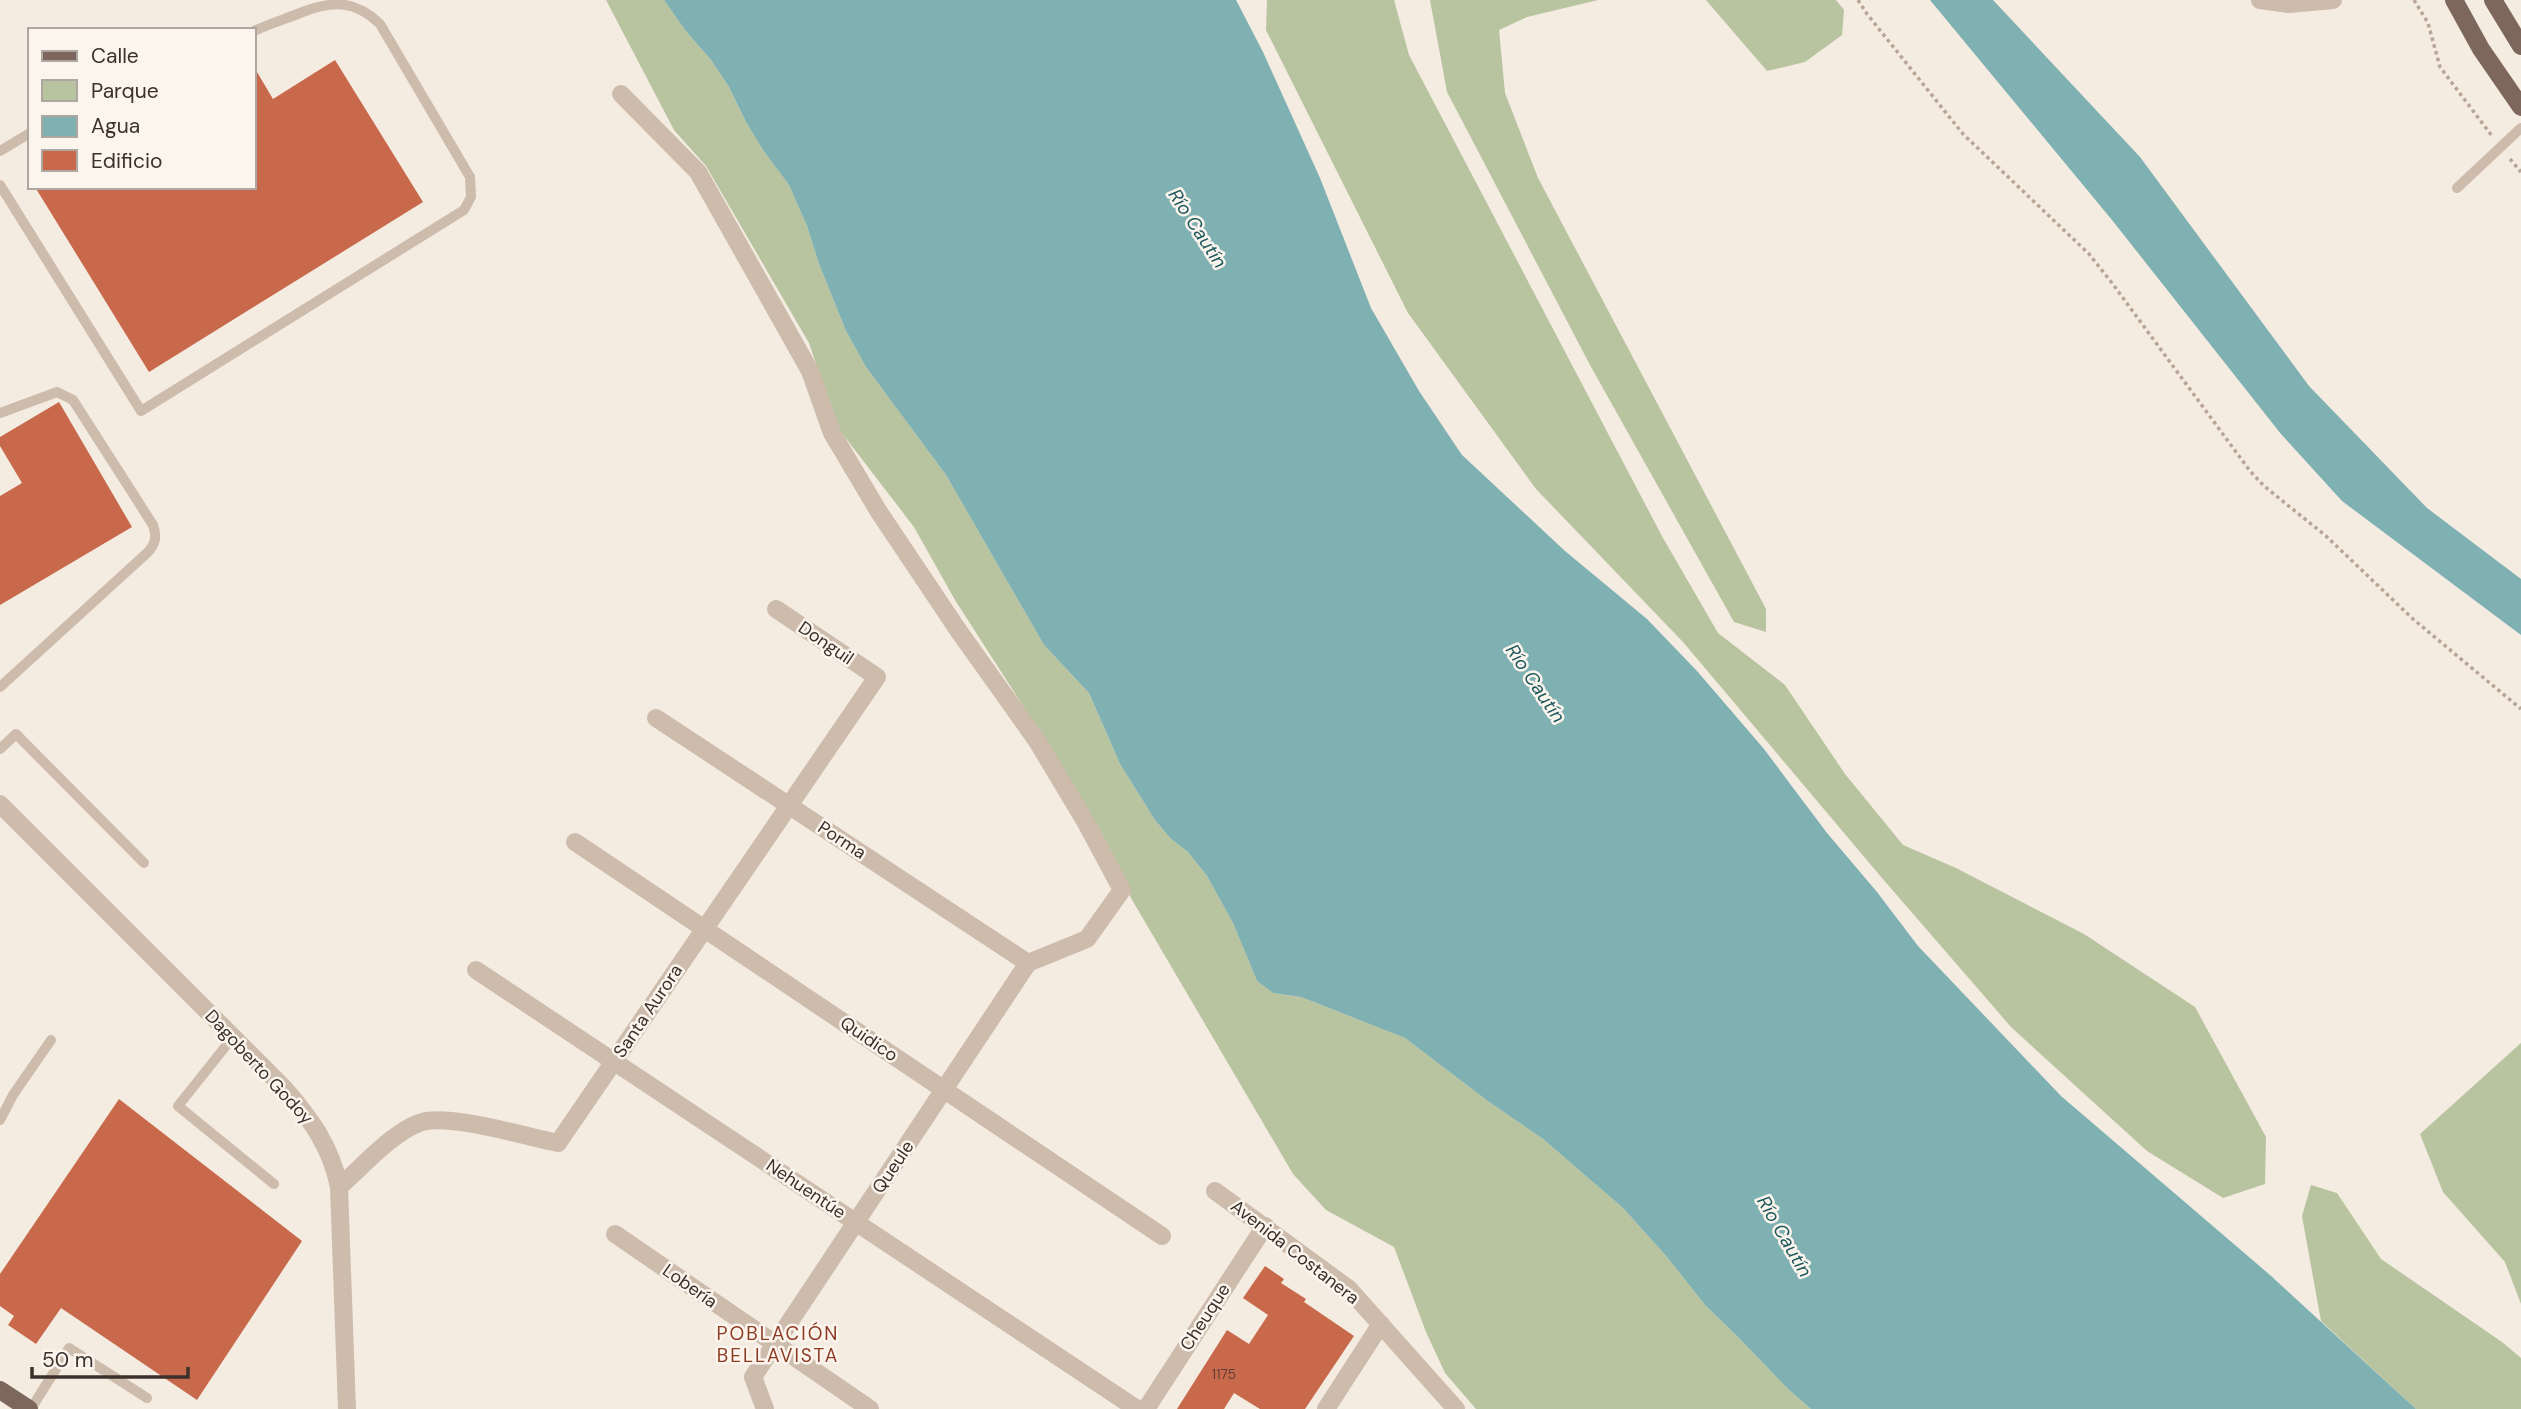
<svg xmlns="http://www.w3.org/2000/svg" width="2521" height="1409" font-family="'DM Sans',sans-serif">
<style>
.green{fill:#b8c4a0}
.water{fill:#7fb0b2}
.building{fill:#c8694b}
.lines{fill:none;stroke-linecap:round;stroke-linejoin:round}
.path{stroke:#b9a596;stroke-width:3.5;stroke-dasharray:3.5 3.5;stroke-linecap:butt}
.service{stroke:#cdbbac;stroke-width:10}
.minor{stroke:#cdbbac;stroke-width:18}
.tertiary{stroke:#cdbbac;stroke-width:18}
.primary{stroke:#7d675c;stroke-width:18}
.labels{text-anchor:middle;stroke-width:5;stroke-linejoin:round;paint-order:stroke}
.number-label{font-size:14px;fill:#5e3e33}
.street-label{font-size:18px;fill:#3b302b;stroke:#fbf5ee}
.water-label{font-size:19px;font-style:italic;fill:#1f5a5e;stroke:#fbf5ee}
.neighbourhood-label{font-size:19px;letter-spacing:2px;fill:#8c3b22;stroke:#fbf5ee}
</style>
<rect width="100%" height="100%" fill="#f4ebe1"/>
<path class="green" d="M606,0H664L685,30L711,60L729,87L746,122L763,150L789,185L807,226L819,264L846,331L866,367L946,475L1044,645L1089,693L1120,764L1155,820L1170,838L1188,852L1207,876L1233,923L1257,981L1273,993L1301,997L1405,1038L1489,1102L1543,1139L1623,1208L1667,1257L1705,1305L1738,1337L1788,1389L1811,1409H1476L1445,1373L1426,1332L1394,1247L1326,1210L1293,1174L1131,898L1111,853L1043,737L955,600L914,527L838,428L809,343L706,166L674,130Z
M1267,0H1394L1409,55L1663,538L1718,633L1785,685L1845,774L1903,845L1956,868L2084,934L2195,1007L2266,1137L2265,1184L2223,1198L2147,1151L2011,1027L1882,878L1683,642L1536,489L1408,313L1266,30Z
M1430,0H1598L1527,17L1499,30L1505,93L1538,178L1766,609V632L1734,622L1590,365L1447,92Z
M1706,0H1836L1844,10L1842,35L1805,62L1767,71Z
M2521,1043V1304L2505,1262L2443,1192L2420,1134Z
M2311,1185L2337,1193L2381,1259L2502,1342L2521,1358V1409H2416L2321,1321L2302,1216Z"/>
<path class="water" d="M664,0H1236L1263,52L1320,178L1371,308L1419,391L1462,455L1565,551L1647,619L1697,671L1764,749L1827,833L1877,892L1918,946L2061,1096L2270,1275L2416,1409H1811L1788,1389L1738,1337L1705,1305L1667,1257L1623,1208L1543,1139L1489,1102L1405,1038L1301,997L1273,993L1257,981L1233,923L1207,876L1188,852L1170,838L1155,820L1120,764L1089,693L1044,645L946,475L866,367L846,331L819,264L807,226L789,185L763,150L746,122L729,87L711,60L685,30Z
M1930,0H1993L2140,157L2309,386L2427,508L2521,579V635L2342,501L2281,434L2112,220Z"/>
<path class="building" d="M335,60L423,202L149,372L35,187H254V67L273,99Z
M59,402L132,527L0,605V496L22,483L0,446V437Z
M119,1099L302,1241L197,1400L61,1308L36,1344L8,1325L14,1316L0,1306V1274Z
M1265,1266L1284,1279L1281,1283L1306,1299L1304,1302L1354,1336L1305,1409H1260L1234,1393L1224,1409H1177L1227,1330L1249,1344L1268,1315L1243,1298Z"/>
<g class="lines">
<path class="path" d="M1858,0L1867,14L1963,134L2089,254L2112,283L2250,471L2264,486L2326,536L2413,619L2521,709
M2414,0L2428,23L2440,67L2492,136
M2510,159L2521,172"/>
<path class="service" d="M0,151L30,133
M0,185L141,411L464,210L471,197L470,177L380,24C355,0 333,0 300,13C285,19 269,24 254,31
M2457,188L2521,128
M0,413L57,392L73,400L153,525C157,536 156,544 147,553L0,687
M0,749L16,734L144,863
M233,1037L178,1106L274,1184
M0,1120L13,1095L51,1040
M31,1409L69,1348L147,1398"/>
<path class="minor" d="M2260,0L2289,4L2333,0
M621,94L698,172L810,371L832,433L879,512L958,630L1037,741L1085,821L1122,890L1087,939L1028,963
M656,718L1028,963
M575,842L1162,1236
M476,970L1137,1409
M339,1187C362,1167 392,1133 419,1123C446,1112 527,1137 558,1143L877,677L776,609
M1215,1191L1349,1289L1456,1409
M615,1234L870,1409
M765,1409L753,1377L1028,963
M1146,1409L1265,1226
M1326,1409L1381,1324"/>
<path class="tertiary" d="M0,804L283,1087C310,1118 331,1146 339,1187L347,1409"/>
<path class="primary" d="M2454,0L2481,49L2521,107
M2493,0L2521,46
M0,1390L29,1409"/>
</g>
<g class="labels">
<g class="number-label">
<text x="1224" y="1379">1175</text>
</g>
<g class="street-label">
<text transform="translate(826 643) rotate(34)" y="6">Donguil</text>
<text transform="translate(842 840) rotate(33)" y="6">Porma</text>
<text transform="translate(648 1011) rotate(-56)" y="6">Santa Aurora</text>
<text transform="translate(869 1039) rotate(34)" y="6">Quidico</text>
<text transform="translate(259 1067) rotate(47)" y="6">Dagoberto Godoy</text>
<text transform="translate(893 1167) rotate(-56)" y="6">Queule</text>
<text transform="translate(806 1189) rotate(34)" y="6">Nehuentúe</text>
<text transform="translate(1295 1252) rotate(38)" y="6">Avenida Costanera</text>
<text transform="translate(690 1286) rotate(35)" y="6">Lobería</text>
<text transform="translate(1205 1317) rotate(-57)" y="6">Cheuque</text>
</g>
<g class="water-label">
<text transform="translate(1198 228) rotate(57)" y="7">Río Cautín</text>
<text transform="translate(1536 683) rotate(56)" y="7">Río Cautín</text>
<text transform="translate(1785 1236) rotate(60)" y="7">Río Cautín</text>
</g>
<g class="neighbourhood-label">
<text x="778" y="1340">POBLACIÓN<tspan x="778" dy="22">BELLAVISTA</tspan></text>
</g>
</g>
<rect x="28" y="28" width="228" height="161" fill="#fbf5ee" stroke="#aea6a0" stroke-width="2"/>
<rect x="42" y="51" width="35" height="10" fill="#7d675c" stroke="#aea6a0" stroke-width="2"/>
<text x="91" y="63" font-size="21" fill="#3b302b">Calle</text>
<rect x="42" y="80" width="35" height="21" fill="#b8c4a0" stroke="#aea6a0" stroke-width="2"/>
<text x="91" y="98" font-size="21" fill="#3b302b">Parque</text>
<rect x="42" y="116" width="35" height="21" fill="#7fb0b2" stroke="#aea6a0" stroke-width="2"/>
<text x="91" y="133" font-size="21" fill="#3b302b">Agua</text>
<rect x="42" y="150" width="35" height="21" fill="#c8694b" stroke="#aea6a0" stroke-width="2"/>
<text x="91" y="168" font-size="21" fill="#3b302b">Edificio</text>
<path d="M32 1367v10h156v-10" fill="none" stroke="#3b302b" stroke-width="3.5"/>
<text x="42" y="1367" font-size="21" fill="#3b302b" stroke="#fbf5ee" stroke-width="5" paint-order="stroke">50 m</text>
</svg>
